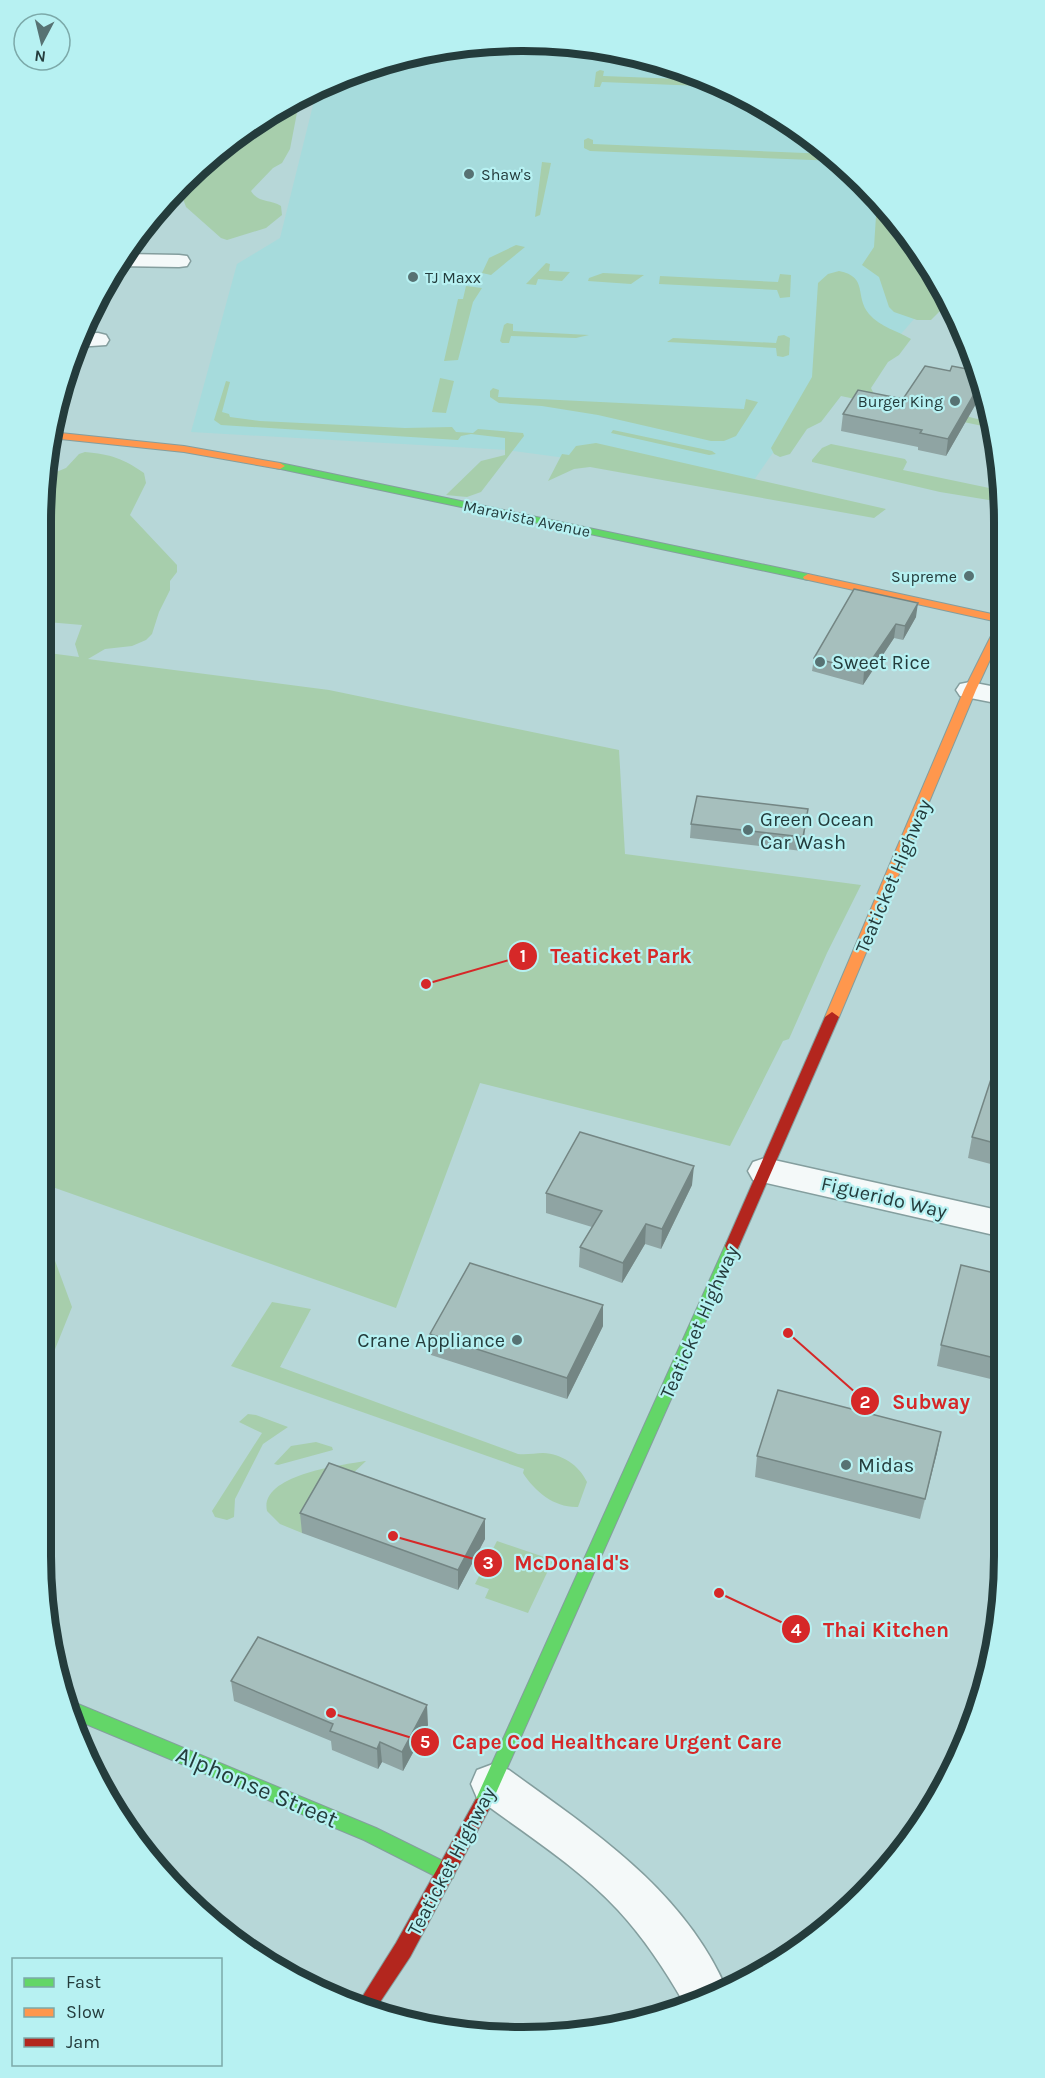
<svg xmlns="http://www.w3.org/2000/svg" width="1045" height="2078" font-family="Karla,sans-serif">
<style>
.built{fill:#a6dbdc}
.green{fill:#a7ceac}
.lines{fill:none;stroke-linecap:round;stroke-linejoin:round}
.street-casing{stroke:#849e9e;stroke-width:3}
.fast-casing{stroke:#849e9e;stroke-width:2}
.slow-casing{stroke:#849e9e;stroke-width:2}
.jam-casing{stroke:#849e9e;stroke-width:2}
.street{fill:#f4f9f9;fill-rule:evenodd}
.fast{fill:#63d668;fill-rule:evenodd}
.slow{fill:#ff974d;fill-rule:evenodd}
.jam{fill:#b3261e;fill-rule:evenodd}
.wall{fill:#8fa4a3}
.shaded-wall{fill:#748684}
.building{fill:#a6bfbd;stroke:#748684;stroke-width:1.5}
.poi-dot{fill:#577273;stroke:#b7f1f2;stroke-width:2}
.labels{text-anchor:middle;stroke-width:4.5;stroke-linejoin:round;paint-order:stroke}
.far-poi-label{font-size:16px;fill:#243c3c;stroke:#b7f1f2;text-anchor:start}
.far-street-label{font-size:16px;fill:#243c3c;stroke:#b7f1f2}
.poi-label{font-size:20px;fill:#243c3c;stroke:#b7f1f2;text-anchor:start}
.street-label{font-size:20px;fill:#243c3c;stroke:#b7f1f2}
.near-street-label{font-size:24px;fill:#243c3c;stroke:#b7f1f2}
.rim{fill:none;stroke:#243c3c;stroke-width:8}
.leader{fill:none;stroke:#d62828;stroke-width:2}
.callout-dot{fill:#d62828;stroke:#b7f1f2;stroke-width:2}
.mark-label{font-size:18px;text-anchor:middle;font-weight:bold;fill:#fff}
.callout-label{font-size:21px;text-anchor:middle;font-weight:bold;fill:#d62828;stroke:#b7f1f2;stroke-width:4.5;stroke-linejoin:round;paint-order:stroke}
</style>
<rect width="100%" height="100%" fill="#b7d7d8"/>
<path class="built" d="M554,42L647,57L735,90L816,140L905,229L940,289L901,334L862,387L816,390L752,483L507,450L191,432L237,264L280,238L317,89L367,66L459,45Z"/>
<path class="green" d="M600,70L604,71L603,76L708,80L726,87L602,82L600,87H594L596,72Z
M300,97L290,149L282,163L273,168L251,191C258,203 270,199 281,206L282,215L266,228L227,240L221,238L186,207L182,196L184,190L196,179L205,160L281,105Z
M588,138L593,140V144L830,154L837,161L590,151L584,148V140Z
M542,162L551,163L540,215L535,217Z
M886,210L905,229L948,303L931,320H917L894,312L889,307L879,277L862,265L874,247L876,216Z
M516,245L525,247L491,275L482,273L489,258Z
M546,263L550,264L549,271L570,272L562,281L538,279L536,285L526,284Z
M839,271C869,277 854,296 869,314C880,327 898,331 911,339L899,355L888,362L871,388L874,394L990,422L992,428L841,396L821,422L807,429L790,454L780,457L774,454L771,448L812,377L818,283L828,274Z
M603,273L644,275L631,284L588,281L589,278Z
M780,274L791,275L790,297L780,298L777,290L659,284L660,276L778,282Z
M466,286L482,288L473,302L458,360L444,361L458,299H463Z
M507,323L513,324V331L589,335L576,338L511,336L509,343H502L500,341L504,325Z
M784,335L790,338L789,355L783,357L777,356L776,348L667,342L673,338L776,343L778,336Z
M440,378L454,381L446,413L432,412Z
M226,381L230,382L222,412L229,414L230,417L260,421L405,428L452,427L456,432L473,433L478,429L523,433L524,436L481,492L467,497L446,495L481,461L505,455V438L471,434L461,436L458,440L221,425L214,420Z
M493,388L499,390L498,397L744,409L746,399L758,402L736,436L724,441H711L598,415L542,406L499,403L490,397V391Z
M613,430L712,451L716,454L709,455L611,433Z
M596,443L886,509L874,518L590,467L574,469L548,481L562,454L569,455L576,446Z
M831,444L905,459L907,462L903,470L994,489L1000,478L1001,502L940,492L812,462V460L822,448Z
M85,452C110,454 124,459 144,473L146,483L130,515L177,565V572L170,581V590L159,612L152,634L146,640L132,646L105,649L88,659L329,690L619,750L625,854L861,885L827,953L789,1039L783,1041L730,1146L480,1083L396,1308L41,1183V652L79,657L75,644L82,625L47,622L41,618L42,491L44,477L66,468L79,454Z
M41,1241L54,1258L72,1307L41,1384Z
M272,1302L311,1309L280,1367L518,1454C527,1455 535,1453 543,1453C562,1454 579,1465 587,1482L578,1507C555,1508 535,1492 523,1473L524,1469L231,1366Z
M248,1414L256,1415L288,1427L263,1444L235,1499L234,1517L227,1520L215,1517L212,1511L262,1433L239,1422Z
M316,1442L332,1447L333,1450L278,1465L274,1464L291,1446Z
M366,1461L348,1478L337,1475L302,1533L280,1524L267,1511C259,1475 341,1465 366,1461Z
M497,1541L553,1560L528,1613L485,1598L489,1589L475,1584Z"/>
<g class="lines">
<defs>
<path id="street" d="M125,254L179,255L187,256L190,261L187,266L179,267L117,266Z
M98,333L106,335L109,340L106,345L76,347L81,334Z
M970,682L1001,688V704L960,696L956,690L960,684Z
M765,1158L1002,1211L1003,1237L753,1180L748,1171L753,1162Z
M493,1764L509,1770C593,1831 684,1890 727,1990L684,2003C665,1970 644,1938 618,1910C577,1866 525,1834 477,1798L471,1784L477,1770Z"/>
<path id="fast" d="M280,463L808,574L813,577L808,580L276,468L275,466Z
M732,1240L737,1242L739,1246L488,1811L482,1813L476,1811L473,1805L476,1799L725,1246L727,1242Z
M66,1699L376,1828L453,1866L455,1872L453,1878L446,1881L439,1878L364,1840L69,1717L66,1711Z"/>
<path id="slow" d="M51,432L184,446L280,463L285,466L280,469L184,452L51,438Z
M808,574L1001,616V636L976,690L839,1017L832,1022L825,1017L964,690L998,622L804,579L803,577Z"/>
<path id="jam" d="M832,1012L839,1017L739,1246L737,1250H727L725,1246L825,1017Z
M482,1797L488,1799L491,1805L488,1811L410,1957L376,2008L359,2002L396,1943L476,1799Z"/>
</defs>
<use href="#street" class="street-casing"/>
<use href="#fast" class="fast-casing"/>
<use href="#slow" class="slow-casing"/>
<use href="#jam" class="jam-casing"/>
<use href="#street" class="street"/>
<use href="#fast" class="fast"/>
<use href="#slow" class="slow"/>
<use href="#jam" class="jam"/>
</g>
<path class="wall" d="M981,395L946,456L918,450V447L841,431L843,414L903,399Z
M854,589L916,617L903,640L894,638L863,685L812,671L814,658Z
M806,823L802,851L690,838L691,824Z
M1002,1059V1167L968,1158L972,1137Z
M692,1185L661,1249L645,1244L622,1283L579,1267L580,1247L592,1227L546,1213V1193Z
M1001,1297H1003V1382L937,1366L941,1345Z
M603,1326L567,1399L431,1355L430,1334Z
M941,1432L920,1519L755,1477L757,1456Z
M300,1513L485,1519V1539L458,1590L302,1533Z
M231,1681L428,1725L403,1771L382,1762L378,1769L332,1750L331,1741L234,1701Z"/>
<path class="shaded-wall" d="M979,380L982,391L981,395L946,456L948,439Z
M918,603L916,617L903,640L905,626Z
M896,624L894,638L863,685L864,671Z
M694,1166L692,1185L661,1249L662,1229Z
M646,1224L645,1244L622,1283L623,1263Z
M603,1305V1326L567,1399V1378Z
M941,1432L937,1453L920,1519L925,1499Z
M485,1519V1539L458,1590V1570Z
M427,1705L428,1725L403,1771L402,1752Z
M380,1742L382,1762L378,1769L377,1749Z"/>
<path class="building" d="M925,366L950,371L952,366L977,371L980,384L948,439L920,433L922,430L843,414L858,390L903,399Z
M854,589L918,603L905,626L896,624L864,671L814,658Z
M697,796L808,809L803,837L691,824Z
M998,1058L1002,1059V1145L972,1137Z
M580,1132L694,1166L662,1229L646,1224L623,1263L580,1247L602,1211L546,1193Z
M470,1263L603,1305L567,1378L430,1334Z
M961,1265L1003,1275V1288L1001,1297H1003V1360L941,1345Z
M778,1390L941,1432L925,1499L757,1456Z
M329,1463L485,1519L458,1570L300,1513Z
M258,1637L427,1705L402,1752L380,1742L377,1749L330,1731L333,1724L231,1681Z"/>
<g class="poi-dot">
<circle cx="469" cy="174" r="6"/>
<circle cx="413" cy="277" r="6"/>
<circle cx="955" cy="401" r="6"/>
<circle cx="969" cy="576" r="6"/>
<circle cx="820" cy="662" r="6"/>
<circle cx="748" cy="830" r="6"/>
<circle cx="517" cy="1340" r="6"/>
<circle cx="846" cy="1465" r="6"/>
</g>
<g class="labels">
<g class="far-poi-label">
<text x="481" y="180">Shaw's</text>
<text x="425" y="283">TJ Maxx</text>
<text x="943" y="407" text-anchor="end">Burger King</text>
<text x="957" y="582" text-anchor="end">Supreme</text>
</g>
<g class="far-street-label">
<text transform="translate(527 518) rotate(12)" y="6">Maravista Avenue</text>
</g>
<g class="poi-label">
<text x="832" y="669">Sweet Rice</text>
<text x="760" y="826">Green Ocean<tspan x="760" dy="23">Car Wash</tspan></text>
<text x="505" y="1347" text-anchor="end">Crane Appliance</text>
<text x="858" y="1472">Midas</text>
</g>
<g class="street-label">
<text transform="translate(893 876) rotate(-67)" y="7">Teaticket Highway</text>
<text transform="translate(884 1197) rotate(13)" y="7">Figuerido Way</text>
<text transform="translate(699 1322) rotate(-66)" y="7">Teaticket Highway</text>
<text transform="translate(451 1861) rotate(-62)" y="7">Teaticket Highway</text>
</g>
<g class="near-street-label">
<text transform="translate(257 1787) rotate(23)" y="8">Alphonse Street</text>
</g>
</g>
<path d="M0 0H1045V2078H0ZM522 51H523A471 471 0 0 1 994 522V1556A471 471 0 0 1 523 2027H522A471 471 0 0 1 51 1556V522A471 471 0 0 1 522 51Z" fill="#b7f1f2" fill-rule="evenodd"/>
<path class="rim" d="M522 51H523A471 471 0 0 1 994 522V1556A471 471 0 0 1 523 2027H522A471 471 0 0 1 51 1556V522A471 471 0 0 1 522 51Z"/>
<path class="leader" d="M426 984L523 956M788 1333L865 1401M393 1536L488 1563M719 1593L796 1629M331 1713L425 1742"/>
<g class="callout-dot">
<circle cx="426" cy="984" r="6"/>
<circle cx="788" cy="1333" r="6"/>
<circle cx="393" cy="1536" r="6"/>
<circle cx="719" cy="1593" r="6"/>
<circle cx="331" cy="1713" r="6"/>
<circle cx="523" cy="956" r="15"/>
<circle cx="865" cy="1401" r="15"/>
<circle cx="488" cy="1563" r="15"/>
<circle cx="796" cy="1629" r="15"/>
<circle cx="425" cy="1742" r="15"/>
</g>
<g class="mark-label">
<text x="523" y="962">1</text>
<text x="865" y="1408">2</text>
<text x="488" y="1569">3</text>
<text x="796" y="1636">4</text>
<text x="425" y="1748">5</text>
</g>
<g class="callout-label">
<text x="621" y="963">Teaticket Park</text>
<text x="931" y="1409">Subway</text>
<text x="572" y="1570">McDonald's</text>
<text x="886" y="1637">Thai Kitchen</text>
<text x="617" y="1749">Cape Cod Healthcare Urgent Care</text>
</g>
<rect x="12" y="1958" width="210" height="108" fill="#b7f1f2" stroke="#7ca9a9" stroke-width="1.5"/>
<rect x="24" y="1978" width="30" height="9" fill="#63d668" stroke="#7ca9a9" stroke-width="1.5"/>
<text x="66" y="1988" font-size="18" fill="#243c3c">Fast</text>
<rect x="24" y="2008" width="30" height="9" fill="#ff974d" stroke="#7ca9a9" stroke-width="1.5"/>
<text x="66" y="2018" font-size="18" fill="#243c3c">Slow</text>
<rect x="24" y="2038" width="30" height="9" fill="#b3261e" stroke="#7ca9a9" stroke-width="1.5"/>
<text x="66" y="2048" font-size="18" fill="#243c3c">Jam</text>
<g transform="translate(42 42) rotate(187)"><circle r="28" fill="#b7f1f2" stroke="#7ca9a9" stroke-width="1.5"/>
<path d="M0-4.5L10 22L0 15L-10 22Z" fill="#577273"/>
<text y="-9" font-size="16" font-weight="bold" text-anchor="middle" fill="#243c3c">N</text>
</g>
</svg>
